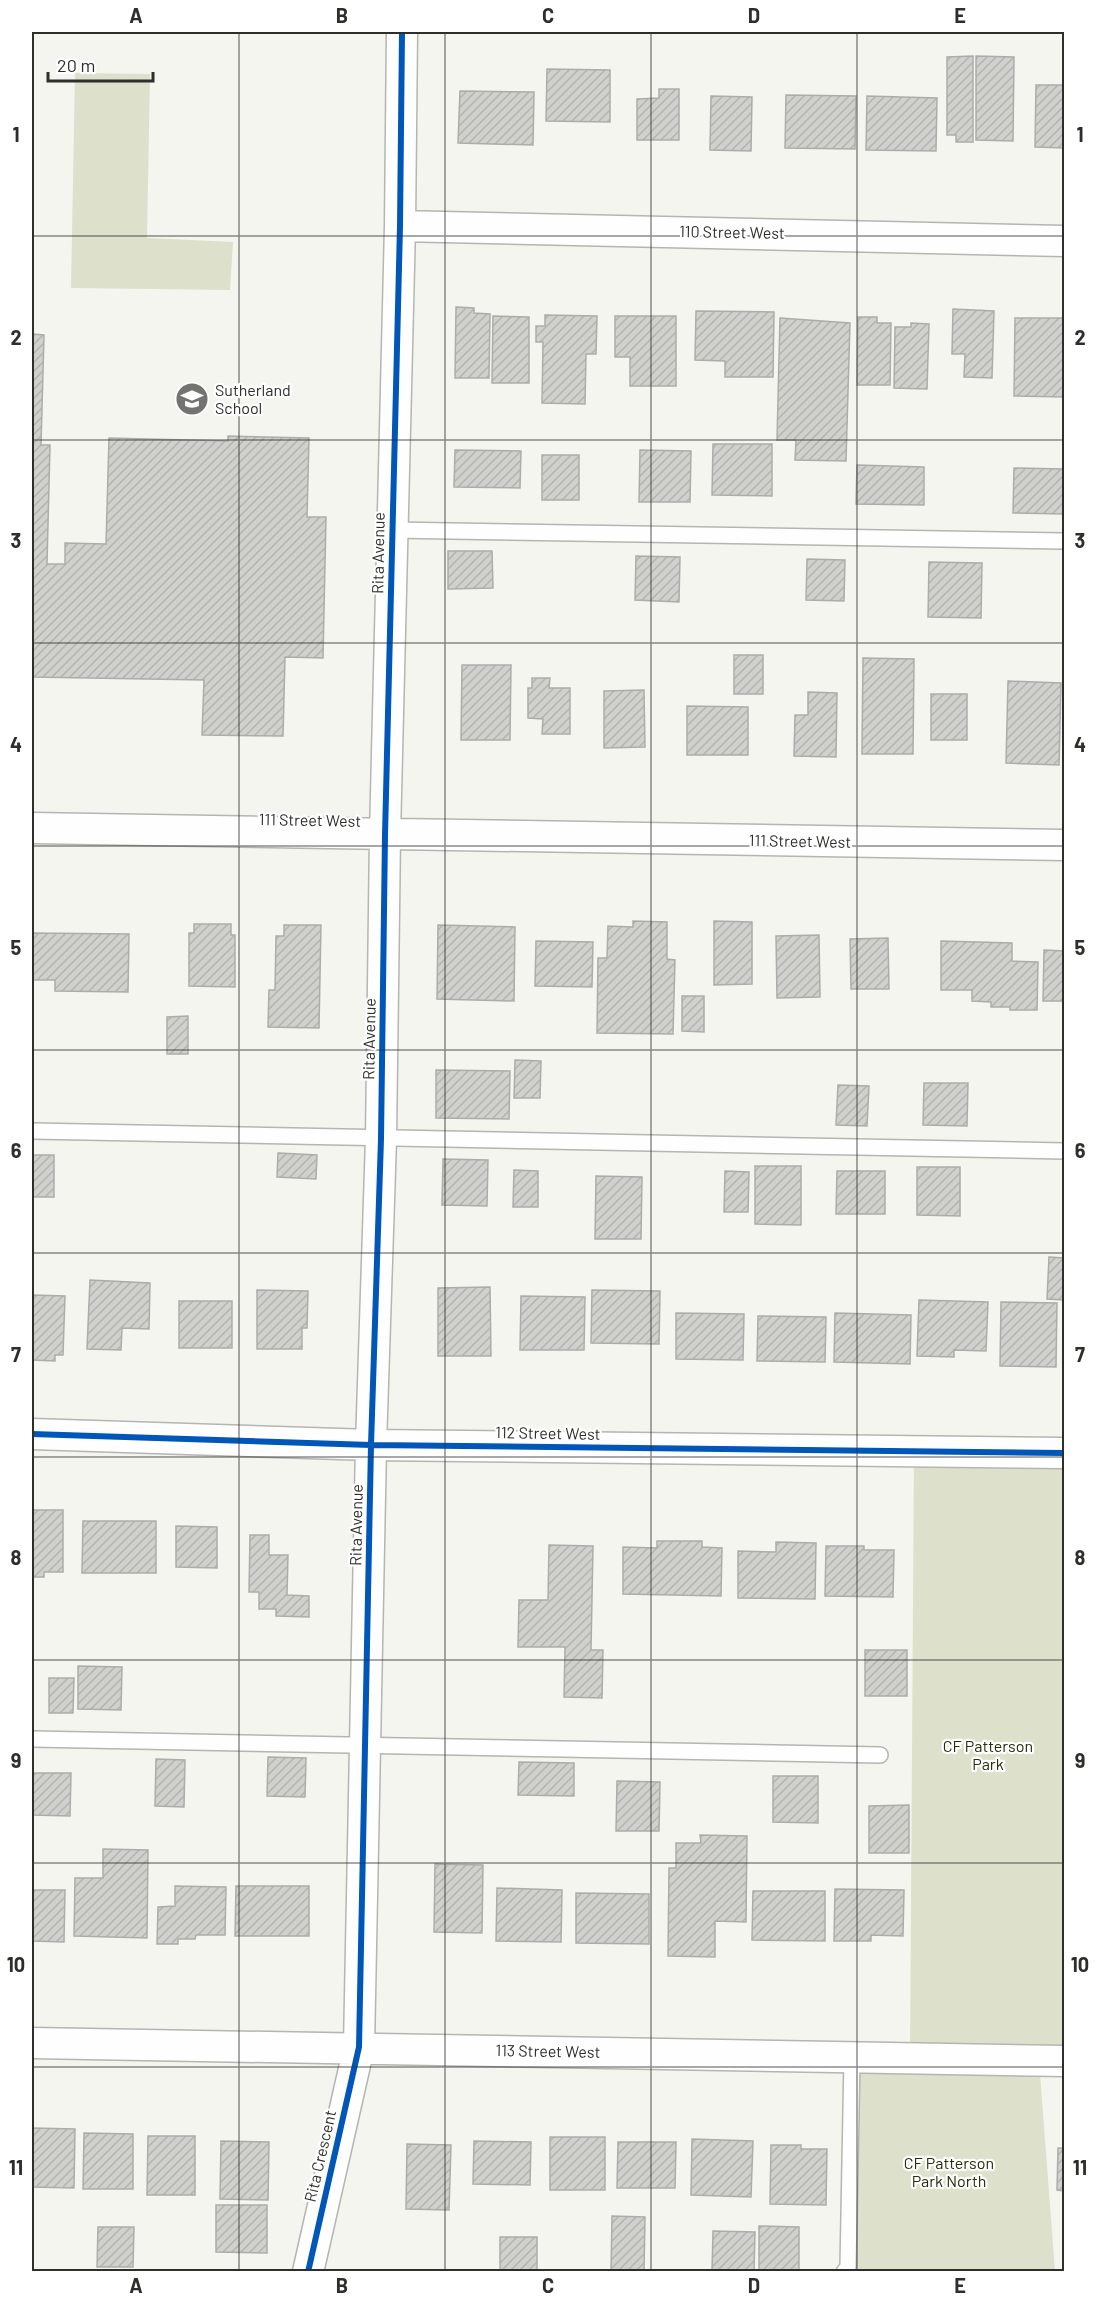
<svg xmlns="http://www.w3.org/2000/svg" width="1096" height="2303" font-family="Barlow,sans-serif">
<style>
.park{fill:#dde0ca}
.building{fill:url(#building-hatch);stroke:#acada9;stroke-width:1.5}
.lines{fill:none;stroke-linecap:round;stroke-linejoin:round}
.lane-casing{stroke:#b5b5b1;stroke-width:18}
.street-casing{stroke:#b5b5b1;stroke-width:33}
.lane{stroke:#fdfefd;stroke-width:15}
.street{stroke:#fdfefd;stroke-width:30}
.cycleway-casing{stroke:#fff;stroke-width:10}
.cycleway{stroke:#0057b8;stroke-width:6}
.grid{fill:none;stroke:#2e2f2b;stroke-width:1.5;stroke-opacity:0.55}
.labels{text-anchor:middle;stroke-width:4.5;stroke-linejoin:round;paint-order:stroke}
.street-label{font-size:16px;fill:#2e2f2b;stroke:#fff}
.poi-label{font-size:16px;fill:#2e2f2b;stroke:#fff;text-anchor:start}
.park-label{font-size:16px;fill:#292c07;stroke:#fff}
.neatline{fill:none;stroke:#2e2f2b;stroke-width:2}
.grid-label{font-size:20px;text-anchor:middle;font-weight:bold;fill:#2e2f2b}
</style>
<defs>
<pattern id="building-hatch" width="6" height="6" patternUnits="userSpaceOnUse" patternTransform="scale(1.5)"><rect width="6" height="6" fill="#d0d1cc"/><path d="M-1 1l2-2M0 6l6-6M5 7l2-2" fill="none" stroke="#b3b4af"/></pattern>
</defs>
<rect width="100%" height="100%" fill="#f4f5ef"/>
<path class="park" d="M75,73L150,74L147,238L233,242L230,290L71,288Z
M914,1451L1064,1453V2061H1039L1055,2271L844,2272L852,2058H910Z"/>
<path class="building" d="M973,56V142H956V135H947V57Z
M976,56L1014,57L1013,141L976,140Z
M547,69L610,70V122L546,121Z
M1036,85H1064V148L1035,147Z
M659,89H679V140H637V99L659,98Z
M460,91L534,92L533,145L458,143Z
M786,95L856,96L855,149L785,148Z
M711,96L752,97L751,151L710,150Z
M867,96L937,98L936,151L866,150Z
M456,307L474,308V313L490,314L489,378H455Z
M953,309L994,311L992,378L964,377L965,354H952Z
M696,311L774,312L773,377H725V361L695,360Z
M545,315L597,316L596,354H586L585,404L542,403L543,342H536V326H545Z
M493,316L529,317V383H492Z
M615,316H676V386H630V357H615Z
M858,317H877V323H891L890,385H857Z
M780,318L850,323L846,461L795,460L796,440H777Z
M1015,318H1064V397L1014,396Z
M911,323L929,324L927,389L894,388L895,327H911Z
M32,334L44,335L41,445H50L47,564H65V543L106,544L109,438L228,441V436L309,438L307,517H326L323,658L285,657L283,736L202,735L204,680L32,677Z
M713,444H772V496L712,495Z
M455,450L521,451L520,488L454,487Z
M640,450L691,451L690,502H639Z
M542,455H579V500H542Z
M857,465L924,467V505L856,504Z
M1014,468L1064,469V514L1013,513Z
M448,551H492L493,588L448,589Z
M636,556L680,557L679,602L635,600Z
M807,559L845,560L844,601L806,600Z
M929,562L982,563L981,618L928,617Z
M734,655H763V694H734Z
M863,658L914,659L913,754H862Z
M462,665H511L510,740H461Z
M532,678H550L549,688H570V734H542L543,719L528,718V688H532Z
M1008,681L1061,683L1059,765L1006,763Z
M644,690L645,747L604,748V691Z
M808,692L837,693L836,757L794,756L795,715H808Z
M931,694H967V740H931Z
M687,706L748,707V755H687Z
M633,921L667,922V959L675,960L673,1034L597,1033L598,958H607L608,926L633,927Z
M714,921L752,922V984L714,985Z
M194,924H231V935H235V987L189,986V933H194Z
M284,925H321L319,1028L268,1027L269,990H275L276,936H284Z
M438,925L515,927L514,1001L437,999Z
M32,933L129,934L128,992L55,991V980H32Z
M819,935L820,997L777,998L776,936Z
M888,938L889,989H851L850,939Z
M536,941L593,942L592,987L535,986Z
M941,941L1012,943V961L1038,962L1037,1010H1010V1007H991V1002L972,1001V990H941Z
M1044,950L1064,951V1001H1043Z
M682,996H704V1032L682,1031Z
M188,1016V1054H167V1017Z
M515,1060L541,1061L540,1098H514Z
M436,1070L510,1071L509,1119L436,1118Z
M924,1083H968L967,1126L923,1125Z
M838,1085L869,1086L867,1126L836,1125Z
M278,1153L317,1155L316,1179L277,1177Z
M32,1155H54V1197H32Z
M443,1159L488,1160L487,1206L442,1205Z
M755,1166H801V1225L755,1224Z
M917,1167H960V1216L917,1215Z
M514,1170L538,1171V1207H513Z
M725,1171L749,1172L748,1212H724Z
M837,1171H885V1214H836Z
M596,1176L642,1177L641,1239H595Z
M1049,1257L1064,1258V1300L1047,1299Z
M90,1280L150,1283L149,1329L122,1328L121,1350L87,1349Z
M490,1287L491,1356H438V1288Z
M257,1290L308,1291L307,1328H302V1349H257Z
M592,1290L660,1291L659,1344L591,1343Z
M32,1295L65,1296L63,1355H55V1361L32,1360Z
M521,1296L585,1297L584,1350H520Z
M919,1300L988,1302L986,1351L954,1350V1357L917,1356Z
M179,1301H232V1348H179Z
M1001,1302L1057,1303L1056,1367L1000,1366Z
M676,1313L744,1314L743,1360L676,1359Z
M835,1313L911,1315L910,1364L834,1362Z
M758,1316L826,1317L825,1362L757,1361Z
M32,1510H63V1572H44V1577H33Z
M83,1521H156V1573H82Z
M176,1526L217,1527V1568L176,1567Z
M250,1535H269V1555H288L287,1595L309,1596V1617L276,1616V1609H259V1592H249Z
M657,1541H702V1547L722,1548L721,1596L623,1594V1547L657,1548Z
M776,1542L816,1543L815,1599L738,1598V1551L776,1552Z
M549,1545L593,1546L591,1650H603L602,1698L564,1697L565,1647H518L519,1600H548Z
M826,1546H864V1550H894L893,1597L825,1596Z
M865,1650H907V1696H865Z
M78,1666L122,1667L121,1710L78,1709Z
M49,1678H74L73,1713H49Z
M268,1757L306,1758L305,1797L267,1796Z
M156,1759L185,1760L184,1807L155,1806Z
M519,1762L574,1763V1796L518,1795Z
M32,1773H71L70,1816L32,1815Z
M773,1776H818V1823L773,1822Z
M617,1781L660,1782L659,1831H616Z
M909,1805V1853H869V1806Z
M700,1835L747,1836L746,1922L715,1921V1957L668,1956L669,1868H676V1843H701Z
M103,1849L148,1850L147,1938L74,1936L75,1878H103Z
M435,1864L483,1865L482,1933L434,1932Z
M175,1886L226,1887L225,1935H196L195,1939H178V1944H157L158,1907L175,1906Z
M236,1886H309V1936H235Z
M497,1888L562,1890L561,1942L496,1941Z
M835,1889L904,1890L903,1936L871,1935V1941H834Z
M32,1890H65L64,1942L32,1941Z
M753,1891H825V1941L752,1940Z
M576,1893L649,1894V1944L576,1943Z
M32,2128L75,2129L74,2188L32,2187Z
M84,2133L133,2134V2189H83Z
M148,2136H195V2195H147Z
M550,2137H605V2190H550Z
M692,2139L753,2141L751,2197L691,2195Z
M221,2141L269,2142L268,2200L220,2199Z
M474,2141L531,2142L530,2185L473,2184Z
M618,2142H676L675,2188H617Z
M407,2144L451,2145L449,2210L406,2209Z
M771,2145H801V2149H827L826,2205L770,2204Z
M1058,2148H1064V2191L1057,2190Z
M216,2205H267V2253L216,2252Z
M612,2216L645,2217L644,2272H611Z
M759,2226L799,2227V2272H759Z
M98,2227H134L133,2267H97Z
M713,2231L755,2232L754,2272H712Z
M500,2237H537V2272H500Z"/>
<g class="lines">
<defs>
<path id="lane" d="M392,530L1064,541
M32,1131L1064,1151
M32,1739L880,1755
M844,2272L848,2267L852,2058"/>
<path id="street" d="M400,226L1064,241
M32,828L1064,845
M32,1434L371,1445L1064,1453
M32,2043L1064,2061
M308,2272L359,2047L371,1445L381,1139L385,835L400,226L402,32"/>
</defs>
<use href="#lane" class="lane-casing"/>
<use href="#street" class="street-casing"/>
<use href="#lane" class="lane"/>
<use href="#street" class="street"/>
<defs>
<path id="cycleway" d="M32,1434L371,1445L1064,1453
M308,2272L359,2047L371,1445L381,1139L385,835L400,226L402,32"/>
</defs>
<use href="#cycleway" class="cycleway-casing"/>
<use href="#cycleway" class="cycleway"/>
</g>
<path class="grid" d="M239,32V2272M445,32V2272M651,32V2272M857,32V2272M32,236H1064M32,440H1064M32,643H1064M32,846H1064M32,1050H1064M32,1253H1064M32,1457H1064M32,1660H1064M32,1863H1064M32,2067H1064"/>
<defs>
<symbol id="school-disc" viewBox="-11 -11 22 22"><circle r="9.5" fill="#737470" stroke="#fff"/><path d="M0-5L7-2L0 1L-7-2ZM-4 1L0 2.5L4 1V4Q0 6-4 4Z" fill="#fff"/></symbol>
</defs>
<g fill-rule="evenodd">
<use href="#school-disc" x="173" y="380" width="38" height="38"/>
</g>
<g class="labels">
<g class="street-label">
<text transform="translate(732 232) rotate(1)" y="6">110 Street West</text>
<text transform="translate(378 553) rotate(-89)" y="6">Rita Avenue</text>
<text transform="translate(310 820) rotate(1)" y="6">111 Street West</text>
<text transform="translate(800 841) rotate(1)" y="6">111 Street West</text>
<text transform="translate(369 1039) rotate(-89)" y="6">Rita Avenue</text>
<text transform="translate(548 1433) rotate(1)" y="6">112 Street West</text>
<text transform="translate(356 1525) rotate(-89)" y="6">Rita Avenue</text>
<text transform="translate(548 2051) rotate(1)" y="6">113 Street West</text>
<text transform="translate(320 2156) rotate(-77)" y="6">Rita Crescent</text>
</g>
<g class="poi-label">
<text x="215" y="396">Sutherland<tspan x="215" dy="18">School</tspan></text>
</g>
<g class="park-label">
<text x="988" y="1752">CF Patterson<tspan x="988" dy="18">Park</tspan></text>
<text x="949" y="2169">CF Patterson<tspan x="949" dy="18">Park North</tspan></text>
</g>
</g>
<rect width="1096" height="2303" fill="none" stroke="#ffffff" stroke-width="66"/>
<path d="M48 72v9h105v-9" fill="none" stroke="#2e2f2b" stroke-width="3"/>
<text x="57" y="72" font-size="18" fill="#2e2f2b" stroke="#ffffff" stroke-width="4.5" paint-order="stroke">20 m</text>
<rect x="33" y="33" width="1030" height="2237" class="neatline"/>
<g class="grid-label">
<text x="136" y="23">A</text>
<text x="342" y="23">B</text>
<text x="548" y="23">C</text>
<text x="754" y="23">D</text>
<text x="960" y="23">E</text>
<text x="16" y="142">1</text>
<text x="1080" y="142">1</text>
<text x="16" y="345">2</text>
<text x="1080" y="345">2</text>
<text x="16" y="548">3</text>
<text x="1080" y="548">3</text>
<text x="16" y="752">4</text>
<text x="1080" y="752">4</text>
<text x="16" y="955">5</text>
<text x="1080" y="955">5</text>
<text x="16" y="1158">6</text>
<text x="1080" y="1158">6</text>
<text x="16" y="1362">7</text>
<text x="1080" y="1362">7</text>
<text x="16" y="1565">8</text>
<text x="1080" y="1565">8</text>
<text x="16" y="1768">9</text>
<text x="1080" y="1768">9</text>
<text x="16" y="1972">10</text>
<text x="1080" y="1972">10</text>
<text x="16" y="2175">11</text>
<text x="1080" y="2175">11</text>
<text x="136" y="2293">A</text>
<text x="342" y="2293">B</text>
<text x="548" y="2293">C</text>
<text x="754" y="2293">D</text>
<text x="960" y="2293">E</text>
</g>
</svg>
